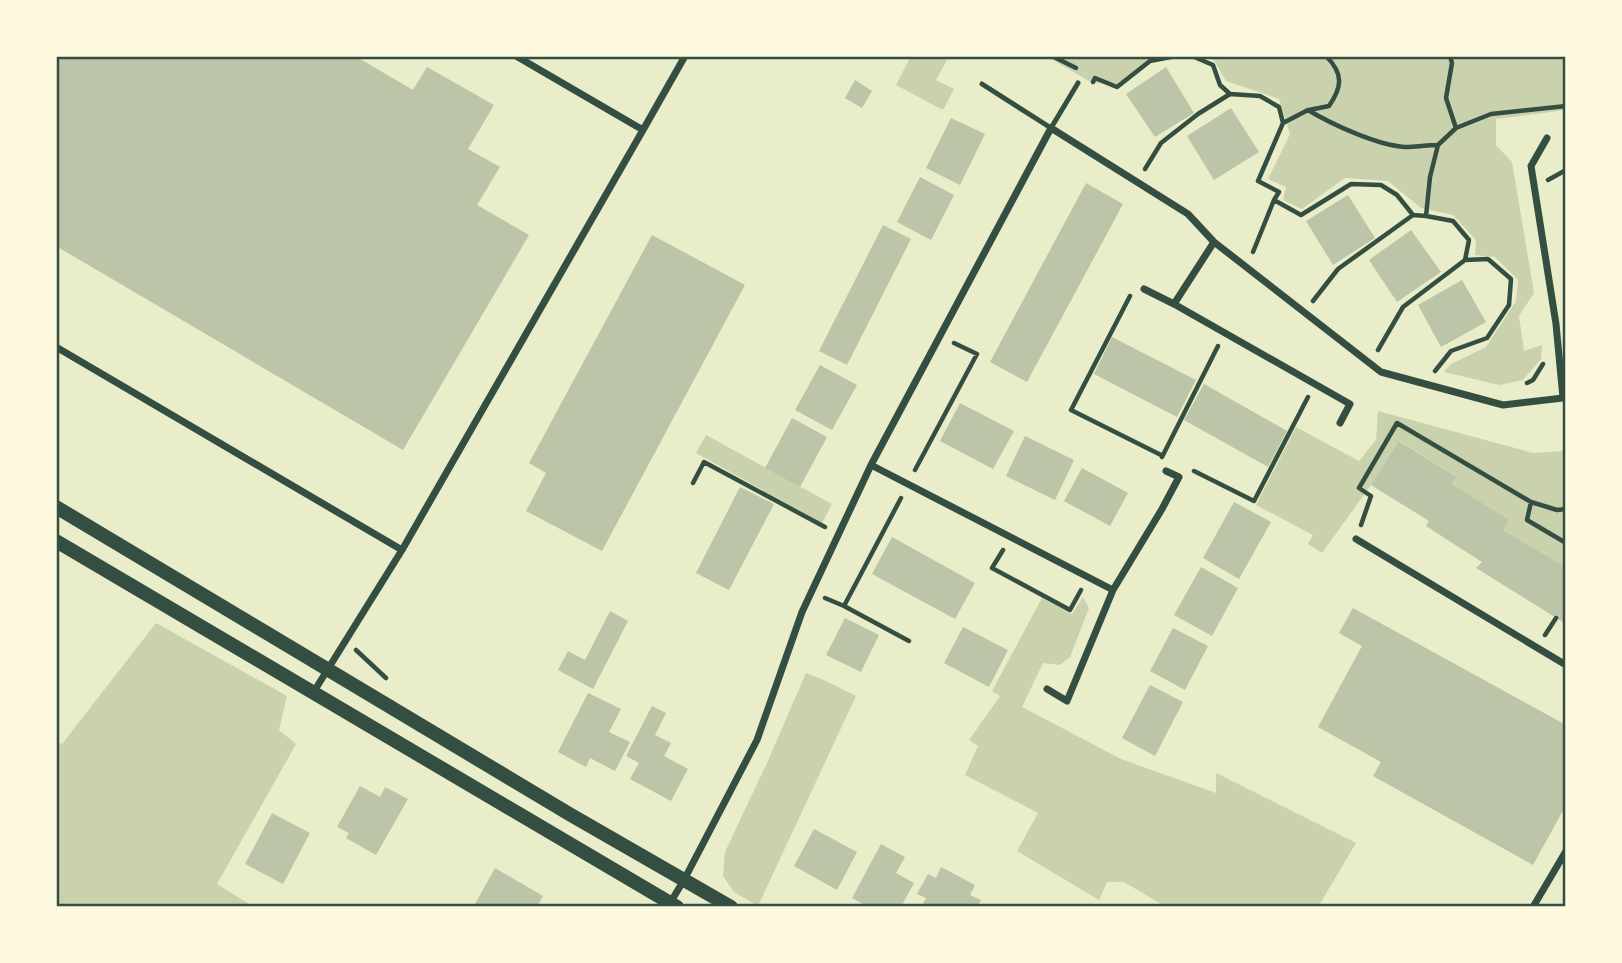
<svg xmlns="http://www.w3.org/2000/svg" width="1622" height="963" font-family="'Fira Sans',sans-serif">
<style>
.green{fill:#cad2ad}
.building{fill:#bcc5a7}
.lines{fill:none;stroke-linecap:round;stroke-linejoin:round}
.path{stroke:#344e41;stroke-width:4.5}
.service{stroke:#344e41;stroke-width:5}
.minor{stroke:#344e41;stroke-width:7}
.secondary{stroke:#344e41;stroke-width:14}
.neatline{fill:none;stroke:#344e41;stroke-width:2.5}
</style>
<rect width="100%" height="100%" fill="#e9edc9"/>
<path class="green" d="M911,56H949L936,80L954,89L943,110L896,85Z
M1046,56H1176L1150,61L1117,87L1089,81Z
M1200,56H1566V110L1496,119V145L1512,162L1534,293L1519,316L1524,351L1542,345L1541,359L1523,380L1499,385L1444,372L1451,364L1486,347L1516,301L1518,280L1495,257L1475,255L1476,240L1453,215L1421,208L1388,181L1345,178L1302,209L1283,200L1286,187L1268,179L1290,134L1279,99L1226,81L1214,60Z
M1378,411L1533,453L1566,451V567L1503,530L1508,520L1452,484L1457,477L1400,441L1371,485L1322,553L1308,544L1313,535L1256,505L1296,427L1359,461L1376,440Z
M706,435L832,504L822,523L696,453Z
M1083,597L1089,608L1070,657L1060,665L1043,663L1022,707L1121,759L1216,793V773L1356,843L1318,907H1166L1124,882H1107L1099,900L1017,851L1038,813L965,775L978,746L969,740L1000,696L992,691L1042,598L1072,614Z
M156,623L287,696L279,730L296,744L217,884L254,907H56V742L62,744Z
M806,673L824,680L856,696L758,906L734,892L723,876L725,852L767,763Z"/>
<path class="building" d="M56,56H355L413,90L427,67L494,105L468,149L500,167L477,205L529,235L403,450L56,246Z
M1166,67L1194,113L1155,137L1126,94Z
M855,80L872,91L862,108L845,98Z
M1231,108L1259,152L1214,180L1187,136Z
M951,118L985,134L960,185L926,168Z
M920,177L954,195L931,240L897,222Z
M1086,183L1123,204L1027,382L990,362Z
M1348,195L1375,238L1333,265L1306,221Z
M883,225L911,239L847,365L819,351Z
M1411,230L1441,272L1397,302L1369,260Z
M652,235L745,285L602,551L526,511L546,473L529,463Z
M1462,280L1486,322L1441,347L1418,305Z
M1112,337L1196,380L1177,417L1094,374Z
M820,365L857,385L832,430L795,410Z
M1204,384L1287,431L1268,467L1184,420Z
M960,403L1014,431L993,469L940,441Z
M792,418L827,437L800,487L765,468Z
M1025,436L1074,460L1055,500L1006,476Z
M1399,441L1457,477L1452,484L1509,520L1503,530L1566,567V624L1476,568L1482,562L1426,526L1429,521L1371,485Z
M1082,468L1128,493L1110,526L1064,501Z
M740,487L774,504L729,590L696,573Z
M1234,502L1271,522L1239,579L1203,558Z
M892,537L975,583L955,619L872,574Z
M1201,567L1238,588L1212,636L1174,615Z
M1353,608L1566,725V805L1533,865L1373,776L1381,762L1318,727L1362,646L1339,633Z
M610,611L628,621L593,689L558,670L568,651L585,660Z
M845,618L879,635L861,672L826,655Z
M963,627L1008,650L989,687L944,663Z
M1173,628L1208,646L1185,690L1150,671Z
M1150,685L1183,702L1155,756L1122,738Z
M588,693L621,709L609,732L630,742L615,771L590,758L586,767L558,752Z
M652,706L666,713L655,735L671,743L664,756L688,769L671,801L630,779L639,763L626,756Z
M360,786L380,797L385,787L408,799L376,855L346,838L349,833L337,827Z
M272,813L310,833L283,884L245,864Z
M814,829L857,852L837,890L794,866Z
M881,844L905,857L896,873L914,883L901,907H868L852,898Z
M941,867L975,885L970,895L981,900L977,907H921L926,898L917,894L928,874L936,878Z
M495,868L543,896L537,907H480L475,904Z"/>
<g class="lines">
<path class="path" d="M1052,56L1076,68
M1192,56L1213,65L1220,85L1230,94
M1450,56L1452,63L1446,98L1456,128L1491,114L1566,106
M1093,82L1095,78L1117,87L1150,61L1176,56
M1309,110L1329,106C1342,87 1344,74 1326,56
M1145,169L1161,143L1198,114L1230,94L1260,96L1279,107L1283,123
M1548,180L1566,170
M1274,200L1279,192L1258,181L1283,123L1308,110C1333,125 1377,145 1405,147C1416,147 1427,145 1438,145
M1253,252L1274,200L1301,215L1351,184L1381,185L1397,195L1413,215L1426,216
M1130,296L1071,410L1161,455
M1313,301L1338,269L1413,215
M1378,350L1403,307L1465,260
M1435,371L1451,351L1487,338L1509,305L1511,279L1488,259L1465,260L1469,240L1453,221L1426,216L1430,177L1438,145L1456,128
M1527,383L1533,380L1543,364
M1162,457L1218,346
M915,470L977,354L954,343
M1194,471L1254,501L1308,397
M693,483L704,462L825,527
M1531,502L1527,520L1566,543
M1361,525L1371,496L1359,488L1397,423L1531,502L1557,510L1566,509
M1003,550L992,568L1070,610L1081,590
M825,598L844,606L901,498
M844,606L909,641
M1545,635L1556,618
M356,650L386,678"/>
<path class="service" d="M982,84L1051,128L1078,83"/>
<path class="minor" d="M516,56L643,130L685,56
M1214,242L1174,304L1350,404L1340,423
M1144,289L1174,304
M56,347L402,550L313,693
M871,465L1113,590
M1356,539L1566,665
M402,550L643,130
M1047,689L1067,701L1113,590L1162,509L1179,477L1166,471
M670,903L684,880L757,740L802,612L871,465L1051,128L1188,214L1214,242L1381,372L1503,405L1563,398L1556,324L1531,166L1547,138
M1533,907L1566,851"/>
<path class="secondary" d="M56,507L571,815L731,907
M56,541L677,907"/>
</g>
<rect width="1622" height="963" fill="none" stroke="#fefae0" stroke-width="116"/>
<rect x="58" y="58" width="1506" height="847" class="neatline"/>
</svg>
